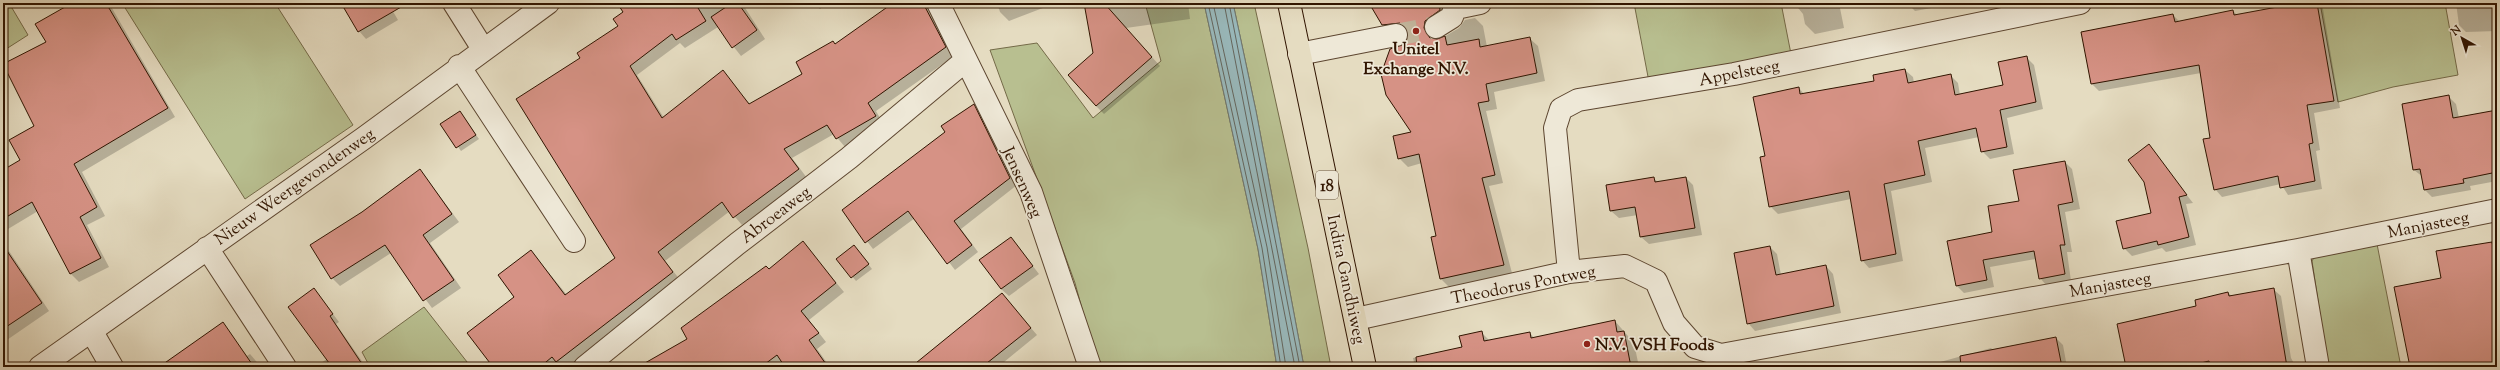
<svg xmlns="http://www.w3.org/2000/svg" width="2500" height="370" font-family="'Sorts Mill Goudy',serif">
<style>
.green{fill:#b8bf90;stroke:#746a48}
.water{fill:#99b9bc;stroke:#6f7771}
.shadow{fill:#0003}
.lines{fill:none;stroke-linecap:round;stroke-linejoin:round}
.shore{stroke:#64665e;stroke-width:1}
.building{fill:#d69285;stroke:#301400}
.minor-tunnel{stroke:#c1b49a;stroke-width:22;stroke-dasharray:22 11;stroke-linecap:butt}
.minor-casing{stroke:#5d4630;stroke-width:24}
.major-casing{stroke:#301400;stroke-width:24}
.minor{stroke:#eee8d7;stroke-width:22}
.major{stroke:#e5dcc1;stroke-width:22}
.poi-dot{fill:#8f2418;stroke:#eee8d7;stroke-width:1.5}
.labels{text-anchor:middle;stroke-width:3.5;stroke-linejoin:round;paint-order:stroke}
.shield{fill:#eee8d7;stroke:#695440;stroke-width:1}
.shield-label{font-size:16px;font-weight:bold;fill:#301400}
.poi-label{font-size:17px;font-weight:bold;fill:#301400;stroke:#eee8d7}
.street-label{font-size:17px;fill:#301400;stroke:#eee8d7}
</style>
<rect width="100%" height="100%" fill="#e5dcc1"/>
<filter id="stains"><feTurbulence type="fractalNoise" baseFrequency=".005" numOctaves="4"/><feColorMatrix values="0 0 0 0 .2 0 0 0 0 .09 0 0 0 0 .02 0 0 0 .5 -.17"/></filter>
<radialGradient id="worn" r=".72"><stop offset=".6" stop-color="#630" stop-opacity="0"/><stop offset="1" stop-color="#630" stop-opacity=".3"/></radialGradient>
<path class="green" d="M3,3H9L28,35L3,51Z
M122,3H275L353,125L245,199Z
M1145,3H1204L1258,249L1277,367H1098L1075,283L990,50L1037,43L1093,118L1161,61Z
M1233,3H1254L1308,248L1331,367H1304L1256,111Z
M1634,3H1781L1791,54L1649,82Z
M2320,3H2445L2458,75L2393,87L2338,102Z
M2377,244L2401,367H2328L2312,261L2316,254Z
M424,307L471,367H370L362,352Z"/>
<path class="water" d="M1204,3H1233L1256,111L1304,367H1277L1258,249Z"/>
<path class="shadow" d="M61,3H109L175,117L82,172L105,216L87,225L109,267L79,282L71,274L38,211L3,232V171L21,160L36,127L47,43L65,8Z
M342,3H388L398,20L366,39L359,31Z
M636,3H742L765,39L741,56L718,27L685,48L680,43L637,75L664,118L741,94L751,105L804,74L836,45L895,3H925L935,17L954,56L876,111L884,125L845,147L834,134L792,158L807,178L742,225L730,211L665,261L681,281L568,367H494L531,251L567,295L616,258L581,59L620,26Z
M814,3H828L820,9Z
M997,3H1056L1009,21L1000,12Z
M1085,3H1188L1190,19L1126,28L1160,66L1104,114L1096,106L1094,54Z
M1371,3H1455L1433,30V39L1437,41L1459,28L1465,20L1475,18L1483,26L1487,47L1529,38L1538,46L1545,81L1494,92L1497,109L1486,111L1503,183L1489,186L1512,273L1449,287L1441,279L1432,238L1437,237L1422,163L1408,167L1399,158L1412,132L1405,45L1410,31L1391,33L1382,24Z
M1567,3H1579L1570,5Z
M1794,3H1839L1844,28L1815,34L1805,24L1803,14Z
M1907,3H1937V7L1915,11Z
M2292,3H2322L2340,108L2314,113L2320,150L2316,151L2322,189L2288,195L2281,184L2222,197L2215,189L2211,138L2201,73L2099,91L2092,84L2173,15L2180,22L2233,11L2237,15L2292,5Z
M2456,3H2497V31L2466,32L2459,25Z
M2026,57L2034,65L2043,109L2007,118L2014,154L1990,159L1982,151L1979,137L1925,148L1932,182L1891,191L1903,261L1869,268L1862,260L1851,199L1778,214L1770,206L1766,157L1799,88L1804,94L1875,82L1905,70L1913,77L1914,83L1950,75L1958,83L1960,95L2004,86Z
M2449,97L2456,104L2459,118L2497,111V181L2470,186L2471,190L2432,197L2425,190L2423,177L2414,170Z
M974,106L981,113L1017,185L961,229L978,252L955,270L915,218L873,249L843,210L946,132Z
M460,112L479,139L461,151L442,124Z
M2149,146L2193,203L2186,204L2196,245L2166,252L2162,248L2132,256L2124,248L2152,213L2144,181Z
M2065,162L2072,169L2080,209L2065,212L2072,252H2067L2071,281L2047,286L2040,278L2036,259L1990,267L1994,287L1964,293L1957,286L1993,233L2020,201Z
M420,170L459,222L430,243L461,288L432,308L391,253L340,286L332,278L311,245L362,212Z
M1653,178L1658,182L1686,178L1693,185L1702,235L1649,244L1641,237L1638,215L1619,218L1611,211Z
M1011,238L1039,274L1009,296L1001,289Z
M3,242L49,311L4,342L8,347L3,350Z
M803,243L844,292L809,320L826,342L817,349L830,367H786L784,364L780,367H640L688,339Z
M2492,243L2497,248V367H2415L2442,278Z
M1770,247L1777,254L1781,275L1826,266L1833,274L1841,313L1755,331L1748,323Z
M858,251L872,269L856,281L838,259Z
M314,289L339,322L336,324L366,367L316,366L327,359Z
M2273,289L2281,296L2291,358L2296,367H2127L2197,307L2228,293L2232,296Z
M1002,294L1037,335L998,367H920Z
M1615,321L1634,343L1639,367H1415L1413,358L1463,348L1481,332L1490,341L1530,333L1534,338Z
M222,324L247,356L250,354L261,367H176Z
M2056,338L2063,345L2067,367H1922L1991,348L1994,351Z"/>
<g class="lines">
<path class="shore" d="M1208,3L1262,248L1281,367
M1213,3L1267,247L1286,367
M1224,3L1295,367
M1229,3L1300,367"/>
</g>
<path class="building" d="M72,3H106L168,108L74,164L97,207L80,217L101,258L70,274L32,202L3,219V170L20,160L9,140L34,126L3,64L46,42L35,24Z
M341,3H408L358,32Z
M617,3H695L706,21L676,40L672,34L630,66L662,118L723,70L749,104L802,74L796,62L833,41L835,44L893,3H923L946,47L868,103L876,116L836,139L827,125L784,149L799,169L733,218L722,202L658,252L673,272L556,362L552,357L540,367H493L467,333L514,297L498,275L531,250L565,295L615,258L516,99L580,58L577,53L618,26L613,19L623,12Z
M732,3H738L757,30L732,48L711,17Z
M1084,3H1104L1152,57L1096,106L1068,75L1093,53Z
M1369,3H1439L1440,10L1425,21L1424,28L1430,38L1437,39L1445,36L1447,45L1479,39L1480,47L1530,37L1537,73L1486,84L1489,101L1478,103L1495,175L1482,178L1504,265L1440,279L1431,237L1436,236L1419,154L1398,159L1393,136L1411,132L1386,95L1381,74L1390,49L1404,44L1408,32L1400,23L1382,25Z
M2299,3H2317L2334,101L2307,105L2313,143L2309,144L2315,181L2280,188L2278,176L2214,190L2203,139L2210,138L2199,65L2091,84L2081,32L2173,14L2175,22L2233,10L2234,15Z
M2027,56L2036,102L2000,110L2007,147L1981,152L1976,128L1918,141L1925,175L1884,184L1896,254L1861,261L1849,191L1769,207L1760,157L1765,156L1753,97L1799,87L1800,94L1874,81L1873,75L1905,69L1908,83L1951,74L1955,95L2003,85L1998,62Z
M2449,95L2453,118L2497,110V172L2463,179L2464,183L2424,190L2420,169L2413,170L2402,104Z
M974,104L1010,178L954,221L972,245L947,264L908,211L865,243L842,210L945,132L941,126Z
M460,111L476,135L456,148L440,124Z
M2149,144L2187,195L2179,197L2189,237L2158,245L2157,241L2123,249L2116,221L2151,213L2144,182L2128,160Z
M2065,161L2073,202L2058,205L2065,245H2060L2065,274L2039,279L2034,251L1983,260L1987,280L1956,286L1947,241L1992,232L1988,206L2019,201L2013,170Z
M420,169L452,214L423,235L454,280L423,301L385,245L331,279L310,245L362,212Z
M1654,177L1655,182L1686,177L1695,228L1640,237L1635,207L1610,211L1606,185Z
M1011,237L1033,266L1001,289L979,260Z
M803,241L836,283L801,311L819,333L809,340L828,367H785L777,355L761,367H638L687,339L681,328L766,266L769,269Z
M2492,242L2497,269V367H2410L2394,287L2441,278L2436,251Z
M3,245L42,303L3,329Z
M854,245L869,264L851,278L836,259Z
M1770,246L1776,275L1826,265L1834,306L1747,324L1734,253Z
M314,288L333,314L330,316L364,367H332L288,307Z
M2274,288L2287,367H2210L2209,361L2185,367H2126L2117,324L2196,306L2195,300L2228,292L2229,296Z
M1002,293L1031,328L982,367H911Z
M1615,320L1617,332L1624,331L1631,367H1417L1416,357L1462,347L1459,336L1482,331L1484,341L1530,332L1531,338Z
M223,322L254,367H159Z
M2056,337L2062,367H1961L1960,356Z"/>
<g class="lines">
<path class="minor-tunnel" d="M1396,35L1436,27"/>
<defs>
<path id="minor" d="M454,3L483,49
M938,3L1031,192L1090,367
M1456,8L1480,3
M1436,27L1452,17L1456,3
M1299,54L1396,35
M459,66L574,241
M207,248L285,367
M2298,250L2318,367
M1569,272L1555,128L1561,109L1578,100L1734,74L2080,3
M1356,319L1569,272L1625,266L1656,281L1674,323L1695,347L1721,355L2298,250L2497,210
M92,332L112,367
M40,367L364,138L548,3
M585,367L737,244L849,158L965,61"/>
<path id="major" d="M1289,3L1365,367"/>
</defs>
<use href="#minor" class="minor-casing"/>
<use href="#major" class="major-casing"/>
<use href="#minor" class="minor"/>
<use href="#major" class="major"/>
</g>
<g class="poi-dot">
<circle cx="1416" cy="31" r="4"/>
<circle cx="1587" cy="344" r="4"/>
</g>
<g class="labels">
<rect class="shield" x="1316" y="171" width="22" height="28" rx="3"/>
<g class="shield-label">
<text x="1327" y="191">18</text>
</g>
<g class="poi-label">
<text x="1416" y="54">Unitel<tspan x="1416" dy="20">Exchange N.V.</tspan></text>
<text x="1595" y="350" text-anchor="start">N.V. VSH Foods</text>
</g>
<g class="street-label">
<text transform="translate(1739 72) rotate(-11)" y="6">Appelsteeg</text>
<text transform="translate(1023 182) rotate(66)" y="6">Jensenweg</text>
<text transform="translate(294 186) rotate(-35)" y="6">Nieuw Weergevondenweg</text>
<text transform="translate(775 214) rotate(-37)" y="6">Abroeaweg</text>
<text transform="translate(2428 224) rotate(-11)" y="6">Manjasteeg</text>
<text transform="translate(1347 279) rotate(78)" y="6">Indira Gandhiweg</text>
<text transform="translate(1523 284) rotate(-11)" y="6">Theodorus Pontweg</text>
<text transform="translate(2110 284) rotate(-10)" y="6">Manjasteeg</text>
</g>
</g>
<rect width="2500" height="370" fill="none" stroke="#e5dcc1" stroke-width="16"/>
<rect x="4" y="4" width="2492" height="362" fill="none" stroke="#301400" stroke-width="2"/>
<rect x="8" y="8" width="2484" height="354" fill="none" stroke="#301400"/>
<g transform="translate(2462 38) rotate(321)" stroke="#eee8d7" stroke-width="3" paint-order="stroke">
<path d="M0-3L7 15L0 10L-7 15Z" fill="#301400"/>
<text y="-6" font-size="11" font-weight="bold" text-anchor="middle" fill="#301400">N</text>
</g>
<rect width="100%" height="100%" filter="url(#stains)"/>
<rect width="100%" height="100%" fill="url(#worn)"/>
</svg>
